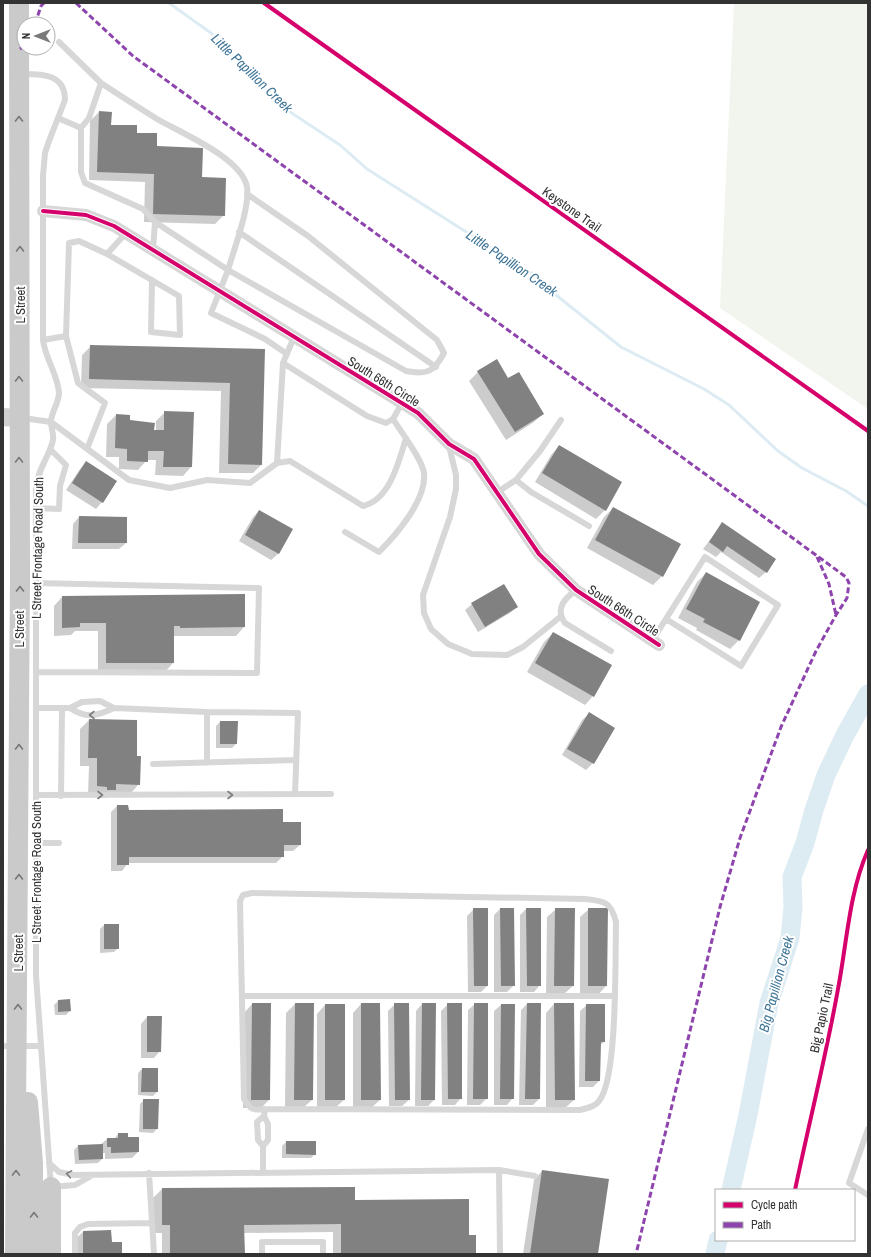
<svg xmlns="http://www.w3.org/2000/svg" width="871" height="1257" font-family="'Archivo Narrow',sans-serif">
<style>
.green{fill:#f1f5ed}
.shadow{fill:#0003}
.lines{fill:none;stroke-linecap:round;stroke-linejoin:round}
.stream{stroke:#ddebf3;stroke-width:3}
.river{stroke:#ddebf3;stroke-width:19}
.building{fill:#818181}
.lane{stroke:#d7d7d7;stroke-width:6}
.street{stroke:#d7d7d7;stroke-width:12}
.secondary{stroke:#d0d0d0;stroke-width:18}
.primary{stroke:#cacaca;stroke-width:20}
.quiet{stroke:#8e44ad;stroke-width:3;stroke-dasharray:6 3;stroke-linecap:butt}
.cycleway-casing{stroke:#fff;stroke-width:6}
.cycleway{stroke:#d6006c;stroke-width:4}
.oneway{stroke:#777}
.oneway2{stroke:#7d7d7d}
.labels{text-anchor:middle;stroke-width:4;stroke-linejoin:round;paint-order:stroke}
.street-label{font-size:13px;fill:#333;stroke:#fff}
.water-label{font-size:14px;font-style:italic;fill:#3f7597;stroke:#fff}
</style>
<rect width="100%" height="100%" fill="#fff"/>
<path class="green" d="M734,3H868V409L720,308Z"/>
<path class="shadow" d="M99,112L110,126L156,147L201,178L224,215L215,224L144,222L145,182L89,180L90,121Z
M91,346L264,350L261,465L253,473H219L221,391L81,388L82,355Z
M478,372L543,414L534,422L506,440L469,381Z
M165,412L191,467L183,476L155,475L156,460H147L138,470L119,469V457H106L107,424L116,415L156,431V421Z
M559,446L605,510L596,519L535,482L551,455Z
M86,462L102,502L96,509L66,490L80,469Z
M613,508L662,576L653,585L587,548L604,517Z
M259,511L292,530L278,554L271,560L239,541L253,517Z
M79,517L126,543L119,549H72L73,524Z
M722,524L766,572L759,578L721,552L716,557L703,549Z
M706,573L739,640L730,649L696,630L697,628L678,618L697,582Z
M504,585L517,607L510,613L478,632L465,610L472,604Z
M62,597L244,627L236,636H173V663L165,672H98V631H75L71,635L54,636V606Z
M553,633L593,696L585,705L527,672L544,642Z
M589,714L614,728L593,763L586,770L562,755L582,720Z
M89,720L136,757L139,784L131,793H111L106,798H98V795H88L89,766H80V729Z
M220,722L236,744L232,748H216V726Z
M117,806L128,811L282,823L300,845L293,851H283V856L276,863H128L122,871H111V812Z
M474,909L487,986L481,992H468L467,916Z
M500,909L514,985L507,992H494V915Z
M526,909L540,985L534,992H520V915Z
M556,909L573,986L564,994H546L547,917Z
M589,909L606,986L598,995L580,994V917Z
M104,925L118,948L114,952L100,953V929Z
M58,1001L70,1011L66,1015H55L54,1005Z
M252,1004L269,1100L261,1108H243L244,1013Z
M295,1004L312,1100L303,1108H285L286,1013Z
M361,1004L380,1100L371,1108H353V1013Z
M395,1004H408L409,1100L402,1106H389L388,1011Z
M422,1004L434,1100L428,1106H415L416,1011Z
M448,1004L461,1098L455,1105H442L441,1011Z
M475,1004L487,1098L480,1105H467L468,1010Z
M527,1004L539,1099L533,1105H519L521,1010Z
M554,1004L574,1100L565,1108H546V1013Z
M325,1005L344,1100L335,1108H317V1014Z
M501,1005H514L513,1098L507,1105H494V1011Z
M587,1005H604V1042L599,1046V1081L593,1087H579L580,1011Z
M147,1017L160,1051L154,1058H141V1024Z
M142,1069L157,1092L153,1096L138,1095V1073Z
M144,1100L157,1129L153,1133L139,1132L140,1104Z
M118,1134H127V1138L138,1152L132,1158L105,1159V1153H102V1159L98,1163L75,1164L74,1150L78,1146L100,1145L107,1139H114Z
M286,1142L315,1154L311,1158H282V1146Z
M542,1171L597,1254H523L534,1180Z
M162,1189L354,1201L468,1236L475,1254H333V1232L243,1233L244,1254H162V1233H154L153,1198Z
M83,1232L111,1243L121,1254H74V1240Z"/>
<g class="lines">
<path class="stream" d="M169,3L211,33L284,108L340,145L367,169L539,278L556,295L621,347L704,389L729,405L778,451L802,468L846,491L868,506"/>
<path class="river" d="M731,1190L748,1115L769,1003L790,938L793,907L792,877L805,843L814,810L826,775L845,735L868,694
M715,1254L718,1240"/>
</g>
<path class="building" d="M99,111L112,112L111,125H137V133H157V146L203,148L202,177L226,178L225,216L153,214L154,174L97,172Z
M90,345L265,349L262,465L228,464L230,383L89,379Z
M497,359L508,378L519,372L544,414L515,432L477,371Z
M164,411L194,412L192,467H163L164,451H148V462L127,461V449L115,448L116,414L130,415V420L155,423L154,430H164Z
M559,445L622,482L606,511L542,473Z
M86,461L117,481L103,503L72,483Z
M613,507L681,544L663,577L595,540Z
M259,510L293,529L279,554L245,535Z
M79,516L127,517V543H78Z
M722,522L776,559L767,573L727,546L723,552L709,542Z
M706,572L760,602L740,641L703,622L705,619L686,609Z
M504,584L518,607L485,627L471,603Z
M245,594V627L180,628V626H174V663H106V623H80V627L62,628V596Z
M553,632L612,665L594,697L535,663Z
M589,712L615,728L594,764L567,749Z
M89,719L137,720V756H141L140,785L116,784V790H107V787L97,786V758H88Z
M220,721H238L237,744H220Z
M117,805H128L129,810L283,809V822H301V845H284V857H129V865H117Z
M473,908H488V986H474Z
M500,908H514L515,986H501Z
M526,908H541V986H527Z
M555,908H575L574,986H554Z
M588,908H608L607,986H588Z
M104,924H119V949H104Z
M70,999L71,1011L58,1012V1000Z
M252,1003H271L270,1100H251Z
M295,1003H314L313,1100H294Z
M361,1003H380L381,1100H361Z
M394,1003H409L410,1100H395Z
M422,1003H436L435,1100H421Z
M447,1003H462V1099H448Z
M474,1003H488V1099H473Z
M527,1003H541L540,1099H525Z
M554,1003H574L575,1100H555Z
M325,1004H345V1100H325Z
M501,1004H515L514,1099H500Z
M586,1004H605V1042H601L600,1081H585Z
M147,1016H162L161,1052H147Z
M142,1068H158V1092H141Z
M143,1099H159L158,1129H143Z
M118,1133H128V1137H139V1152L111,1153V1147H107V1138H118Z
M286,1141H316V1155L286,1154Z
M103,1144V1159L79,1160L78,1145Z
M542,1170L609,1179L598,1254H530Z
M355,1187V1200L469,1199V1235H476V1254H341V1224L244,1225L245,1254H170V1225H162V1188Z
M111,1230L112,1242H122V1254H83V1231Z"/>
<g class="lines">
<path class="lane" d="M59,42L101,83
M21,74C41,74 65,73 65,100L49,141L45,153L43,176V340C45,358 58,375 59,393C59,403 51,412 51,422C51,428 54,434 53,440C49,458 38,467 36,489V975L51,1187L75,1185L93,1175
M58,118L81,128V172L85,183L143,209L155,222L153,250
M81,128L89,118L101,83C119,95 138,107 157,119C181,133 242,158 247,187C250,208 234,249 228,270L406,371C427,375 434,372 444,353L437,340L308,236L247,194
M155,222L228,270L211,313L265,339L287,354
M239,232L436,367
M107,254L179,296L180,335L151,332L152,280
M66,336L78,383L105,403L87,449
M43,340L66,336L69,243L79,241L107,254L126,233
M283,363L367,416L386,423L393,419L402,403
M23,418L51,422L129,480L170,488L207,480L250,483L277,463L283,363L294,337
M449,446L456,475V489L450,517L423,595L424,613L431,629L448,644L472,654L507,655L523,647L560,617
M277,463L290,461L363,506C390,500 399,461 406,438
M516,480L531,492L589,526
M496,493L516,480L540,451L561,420
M36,508L59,509L60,486L66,465L50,449
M345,532L379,552C397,534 427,499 424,473C422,459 401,432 393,419
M36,583L259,588L257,673L36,672
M576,590C564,599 555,609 565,623L611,651
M652,641L705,557L778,605L741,666L666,619
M36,708H70L82,702L100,701L114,708L207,712L298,713L295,794
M70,708C86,719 97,716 114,708
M207,763V712
M153,764L296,760
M36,795L331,794
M61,796L62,709
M36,843H59
M242,996H614
M3,1046H41
M264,1116L265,1109C253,1111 250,1109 244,1099L240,901L243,895L252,893L585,899C605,901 611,902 616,922C615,956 618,1079 599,1101C595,1107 587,1108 580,1110L265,1109
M868,1129L849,1183L868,1195
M263,1146L258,1140L257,1122L264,1116L268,1124V1140L263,1146V1172
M49,1163L59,1172L74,1175L499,1170L535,1176
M499,1170L500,1254
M149,1173L154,1254
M75,1254V1233L80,1227L88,1224L152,1223
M262,1254V1242H323V1254"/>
<path class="street" d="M43,211L86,215L114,226L418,413L449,444L474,459L539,554L576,590L659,645"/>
<path class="secondary" d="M3,417L19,418"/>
<path class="primary" d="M28,1102L33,1163V1254
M51,1187V1254
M15,1254L20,577L19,3"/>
<path class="quiet" d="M76,3L133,56L846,577L849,583L847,598L836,615L816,651L781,727L740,838L720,907L636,1254
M35,24L41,6L44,3
M20,49L24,46
M817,557L829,584L836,615"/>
<defs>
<path id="cycleway" d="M264,3L868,431
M43,211L86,215L114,226L418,413L449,444L474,459L539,554L576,590L659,645
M795,1190C809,1123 826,1056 838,989C847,942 849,893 868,850"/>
</defs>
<use href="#cycleway" class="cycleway-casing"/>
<use href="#cycleway" class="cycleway"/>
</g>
<defs><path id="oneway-chevron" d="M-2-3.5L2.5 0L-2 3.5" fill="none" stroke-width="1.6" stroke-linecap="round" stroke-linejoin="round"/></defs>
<g class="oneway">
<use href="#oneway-chevron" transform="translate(19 119) rotate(-90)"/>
<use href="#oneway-chevron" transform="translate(20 249) rotate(-90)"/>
<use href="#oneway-chevron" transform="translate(19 379) rotate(-90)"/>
<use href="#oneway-chevron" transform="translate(19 460) rotate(-90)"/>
<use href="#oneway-chevron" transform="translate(20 589) rotate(-90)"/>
<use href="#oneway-chevron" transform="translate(19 747) rotate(-90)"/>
<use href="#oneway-chevron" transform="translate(19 877) rotate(-90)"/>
<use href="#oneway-chevron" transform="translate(18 1007) rotate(-90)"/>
<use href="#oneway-chevron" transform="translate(16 1173) rotate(-90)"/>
<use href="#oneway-chevron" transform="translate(34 1215) rotate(-90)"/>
</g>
<g class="oneway2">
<use href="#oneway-chevron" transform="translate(92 715) rotate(-180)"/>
<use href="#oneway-chevron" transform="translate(100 795)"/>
<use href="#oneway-chevron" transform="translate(230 795)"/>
<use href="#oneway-chevron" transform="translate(69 1174) rotate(-170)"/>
</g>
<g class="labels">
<g class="street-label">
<text transform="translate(572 209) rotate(35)" y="5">Keystone Trail</text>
<text transform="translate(20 305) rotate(-90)" y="5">L Street</text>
<text transform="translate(384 381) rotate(32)" y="5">South 66th Circle</text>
<text transform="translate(37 548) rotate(-89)" y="5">L Street Frontage Road South</text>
<text transform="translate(624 610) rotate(33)" y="5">South 66th Circle</text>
<text transform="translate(19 629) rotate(-90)" y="5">L Street</text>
<text transform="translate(36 872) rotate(-90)" y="5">L Street Frontage Road South</text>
<text transform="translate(18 953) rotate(-90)" y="5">L Street</text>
<text transform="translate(821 1018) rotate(-78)" y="5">Big Papio Trail</text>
</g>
<g class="water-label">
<text transform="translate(252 73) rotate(44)" y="5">Little Papillion Creek</text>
<text transform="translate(512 263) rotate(34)" y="5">Little Papillion Creek</text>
<text transform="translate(776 984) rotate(-75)" y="5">Big Papillion Creek</text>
</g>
</g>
<rect width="871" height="1257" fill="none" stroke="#333333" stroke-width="8"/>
<rect x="715" y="1189" width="140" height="52" fill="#ffffff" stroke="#adadad"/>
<rect x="723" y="1202" width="20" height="6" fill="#d6006c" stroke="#adadad"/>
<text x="751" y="1209" font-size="12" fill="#333333">Cycle path</text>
<rect x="723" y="1222" width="20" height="6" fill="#8e44ad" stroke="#adadad"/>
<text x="751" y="1229" font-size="12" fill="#333333">Path</text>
<g transform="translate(36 36) rotate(270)"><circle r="19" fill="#ffffff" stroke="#adadad"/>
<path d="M0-3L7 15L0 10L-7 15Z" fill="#7a7a7a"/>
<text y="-6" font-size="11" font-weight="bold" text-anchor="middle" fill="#333333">N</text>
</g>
</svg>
